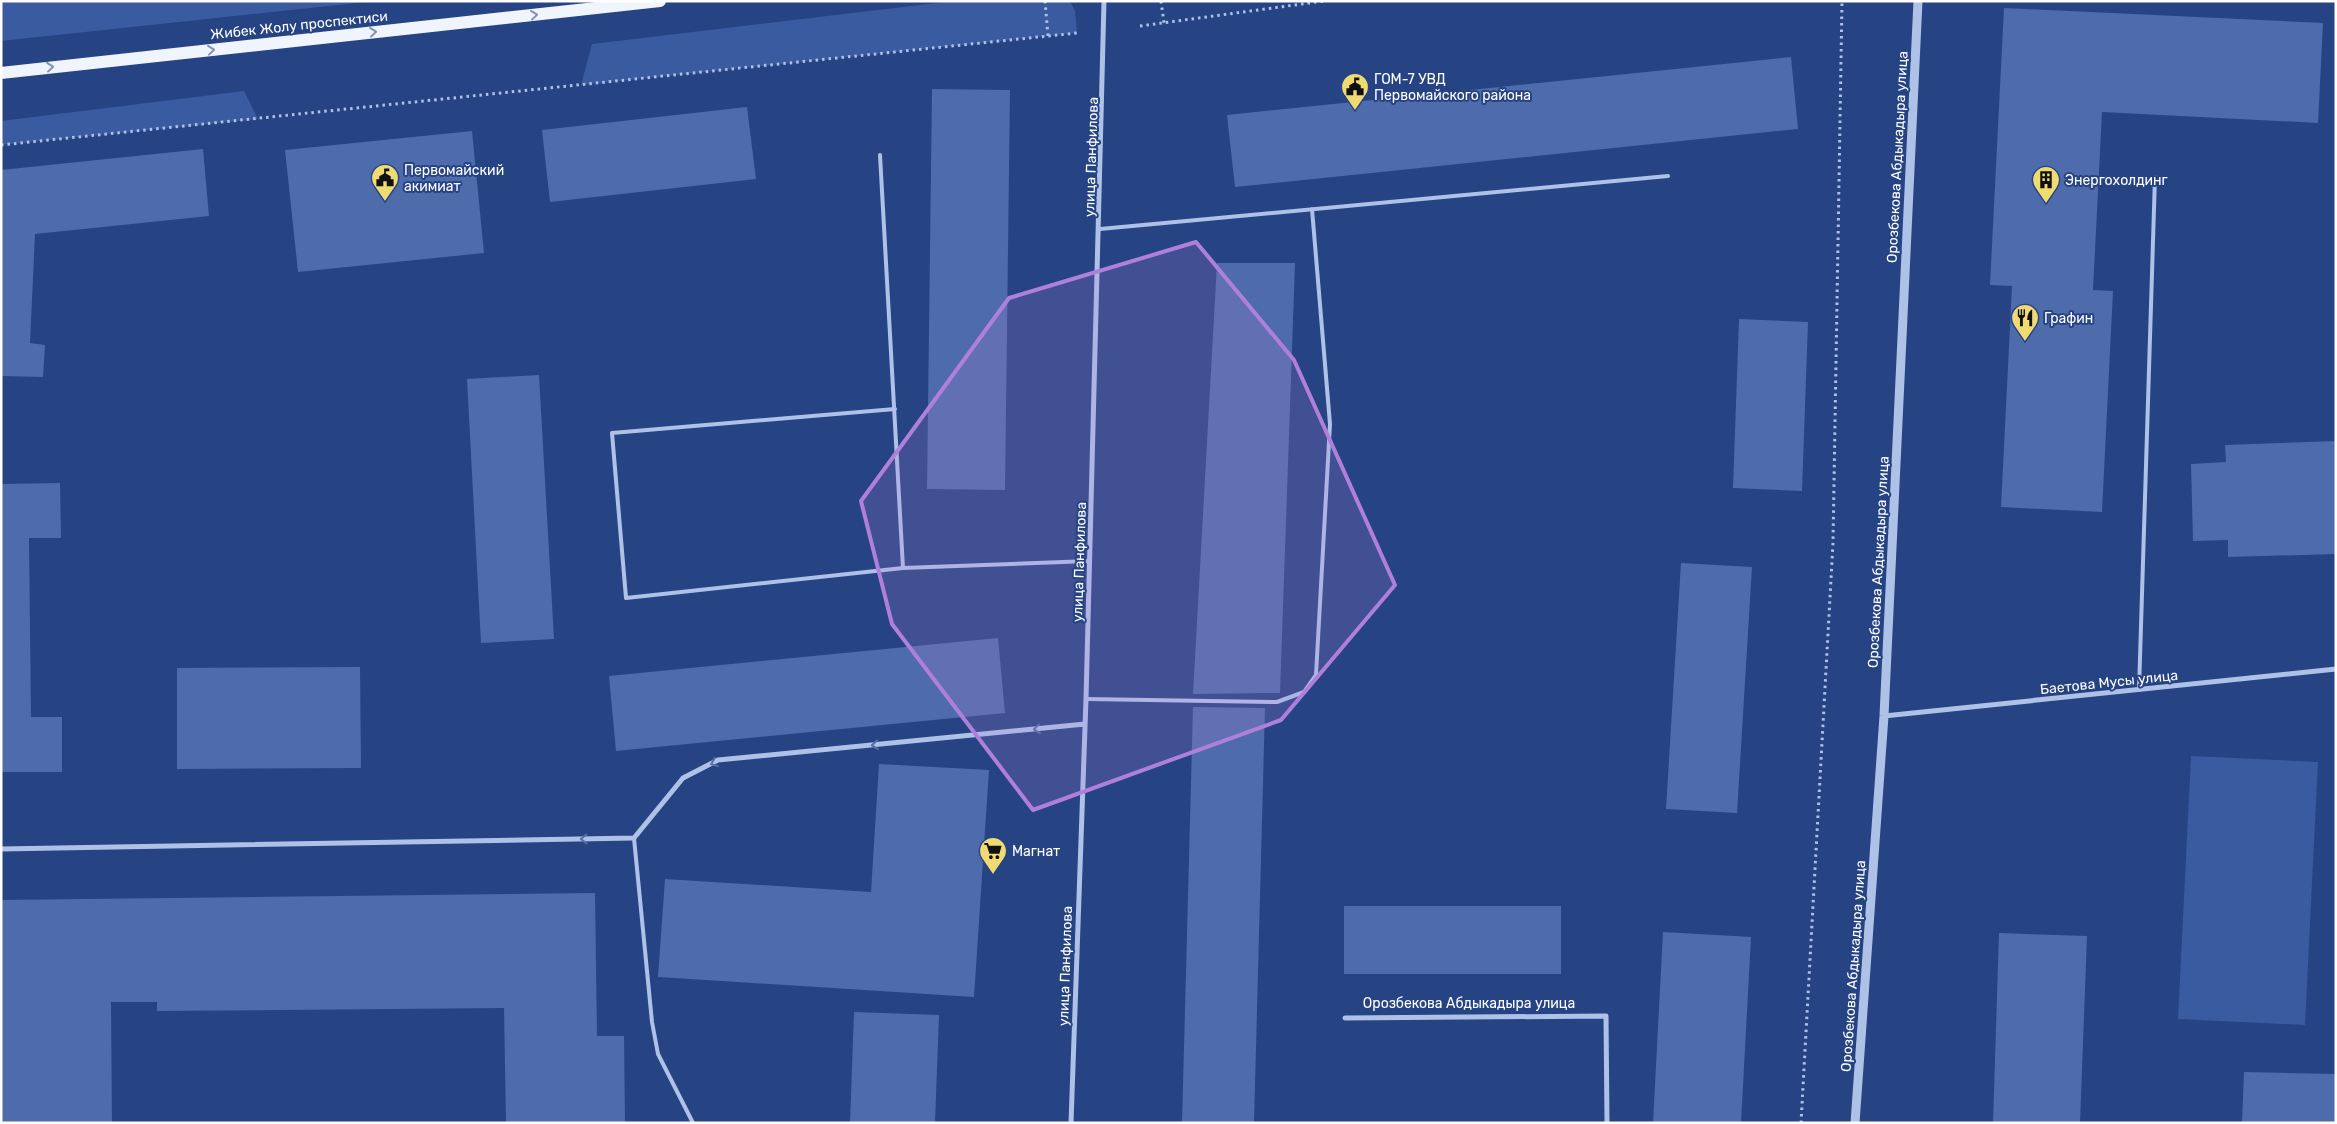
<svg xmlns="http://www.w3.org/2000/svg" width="2337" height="1124" font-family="Rubik,sans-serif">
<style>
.green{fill:#3a5ba0}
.building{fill:#4e6cab}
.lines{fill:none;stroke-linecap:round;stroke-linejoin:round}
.path{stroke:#aec1e7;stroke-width:3;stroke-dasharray:2.5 4;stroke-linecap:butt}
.service{stroke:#aec1e7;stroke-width:4}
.minor{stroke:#aec1e7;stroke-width:5}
.tertiary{stroke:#aec1e7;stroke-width:9}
.primary{stroke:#f0f4fd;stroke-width:12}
.oneway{stroke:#8193ba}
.oneway2{stroke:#566fa6}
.marked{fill:#b080d9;fill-opacity:0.2;stroke:#b080d9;stroke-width:4;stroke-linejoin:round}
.labels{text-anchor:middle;stroke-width:4;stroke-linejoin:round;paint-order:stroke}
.street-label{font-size:14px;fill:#fff;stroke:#264383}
.poi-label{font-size:14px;fill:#fff;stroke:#264383;text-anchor:start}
</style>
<rect width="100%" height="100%" fill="#264383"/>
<path class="green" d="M1,1H375L1,41Z
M953,1H1070L1075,11L1077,33L581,85L592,44Z
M244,91L258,119L1,145V121Z
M2191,756L2318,762L2305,1025L2178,1019Z"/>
<path class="building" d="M2004,8L2323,23L2318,123L2102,112L2093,290L2113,291L2102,512L2001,507L2012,286L1990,285Z
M1791,57L1798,129L1235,187L1227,115Z
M932,89L1010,90L1005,490L927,489Z
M747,107L756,179L550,202L542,130Z
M472,131L484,253L298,272L285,150Z
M203,149L209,216L35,234L30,343L45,345L43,377L1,376V170Z
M1217,263H1295L1280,693L1193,694Z
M1739,319L1808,322L1802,491L1733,488Z
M539,375L554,639L481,643L467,379Z
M2336,441V554L2228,557V540L2193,541L2191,464L2226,462L2225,445Z
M60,483L61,538H29L31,717H62V772H1V484Z
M1681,563L1752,567L1737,813L1666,809Z
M998,638L1005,713L616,751L609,676Z
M360,667L361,768L177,769V668Z
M1193,707L1265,708L1254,1123H1182Z
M879,764L989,770L974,997L658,977L665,879L871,892Z
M595,893L597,1036H624L625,1123H506L504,1008L157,1011V1002H111L112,1123H1V900Z
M1344,906H1561V974H1344Z
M1663,932L1751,937L1741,1123H1653Z
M1999,933L2087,936L2080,1123H1993Z
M854,1012L939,1015L935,1123H850Z
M2244,1072L2336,1074V1123H2242Z"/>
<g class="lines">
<path class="path" d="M1045,1L1048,36
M1161,1L1164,23
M1140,26L1324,1
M1,145L1077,33
M1801,1123L1833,543L1842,1"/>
<path class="service" d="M880,155L903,568
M1100,229L1668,176
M895,409L612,433L626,598L903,568L1090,561
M2139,690L2155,177
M1086,699L1277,702L1304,692L1316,675L1330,424L1312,209
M634,838L652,1022L658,1054L693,1123"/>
<path class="minor" d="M1884,716L2336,669
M1,849L634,838L683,778L718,760L1085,724
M1345,1018L1606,1016L1607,1123
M1071,1123L1086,699L1104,1"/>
<path class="tertiary" d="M1855,1123L1884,716L1918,1"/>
<path class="primary" d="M1,73L660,1"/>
</g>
<defs><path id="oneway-chevron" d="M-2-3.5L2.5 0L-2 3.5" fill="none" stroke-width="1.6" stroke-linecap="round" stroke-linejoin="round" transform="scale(1.25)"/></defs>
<g class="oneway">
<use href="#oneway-chevron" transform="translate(534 15) rotate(-6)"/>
<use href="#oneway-chevron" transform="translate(373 32) rotate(-6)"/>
<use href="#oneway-chevron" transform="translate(211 50) rotate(-6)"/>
<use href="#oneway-chevron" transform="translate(50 67) rotate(-6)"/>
</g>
<g class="oneway2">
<use href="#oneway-chevron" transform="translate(1037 729) rotate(174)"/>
<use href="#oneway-chevron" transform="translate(875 745) rotate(174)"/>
<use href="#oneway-chevron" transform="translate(714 763) rotate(158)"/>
<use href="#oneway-chevron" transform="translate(584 839) rotate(179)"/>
</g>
<path class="marked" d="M1196,242L1294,360L1395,585L1281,720L1033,810L892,624L861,501L1009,298Z"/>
<defs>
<symbol id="civic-pin" viewBox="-11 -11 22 30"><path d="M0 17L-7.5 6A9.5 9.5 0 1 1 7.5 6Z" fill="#f0db73" stroke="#264383"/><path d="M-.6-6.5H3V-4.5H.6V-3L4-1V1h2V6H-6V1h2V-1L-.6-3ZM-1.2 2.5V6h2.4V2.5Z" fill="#111"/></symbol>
<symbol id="building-pin" viewBox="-11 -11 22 30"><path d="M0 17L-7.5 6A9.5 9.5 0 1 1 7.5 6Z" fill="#f0db73" stroke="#264383"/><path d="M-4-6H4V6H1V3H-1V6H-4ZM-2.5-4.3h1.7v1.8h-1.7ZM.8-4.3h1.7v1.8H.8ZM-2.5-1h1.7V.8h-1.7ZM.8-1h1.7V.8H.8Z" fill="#111"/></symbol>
<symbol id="restaurant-pin" viewBox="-11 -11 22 30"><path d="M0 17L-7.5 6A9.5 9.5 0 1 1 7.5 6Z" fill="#f0db73" stroke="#264383"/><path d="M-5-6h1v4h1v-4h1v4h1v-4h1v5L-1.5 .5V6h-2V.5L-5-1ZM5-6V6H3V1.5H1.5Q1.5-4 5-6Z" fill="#111"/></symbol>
<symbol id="supermarket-pin" viewBox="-11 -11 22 30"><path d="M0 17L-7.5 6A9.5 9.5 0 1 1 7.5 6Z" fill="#f0db73" stroke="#264383"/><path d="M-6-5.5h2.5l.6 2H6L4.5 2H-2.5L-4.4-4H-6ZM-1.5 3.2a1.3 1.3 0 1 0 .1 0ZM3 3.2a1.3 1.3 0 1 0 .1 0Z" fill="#111"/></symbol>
</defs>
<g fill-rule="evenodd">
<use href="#civic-pin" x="1339" y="71" width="32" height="43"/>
<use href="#civic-pin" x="369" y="162" width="32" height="43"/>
<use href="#building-pin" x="2030" y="164" width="32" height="43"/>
<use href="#restaurant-pin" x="2009" y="302" width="32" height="43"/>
<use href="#supermarket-pin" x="977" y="835" width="32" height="43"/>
</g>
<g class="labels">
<g class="street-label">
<text transform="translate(299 25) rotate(-6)" y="5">Жибек Жолу проспектиси</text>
<text transform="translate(1091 157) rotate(-88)" y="5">улица Панфилова</text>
<text transform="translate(1897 157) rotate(-87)" y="5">Орозбекова Абдыкадыра улица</text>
<text transform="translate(1079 562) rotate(-88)" y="5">улица Панфилова</text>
<text transform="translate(1878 562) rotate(-87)" y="5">Орозбекова Абдыкадыра улица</text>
<text transform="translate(2109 682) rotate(-6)" y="5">Баетова Мусы улица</text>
<text transform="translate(1065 966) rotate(-88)" y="5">улица Панфилова</text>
<text transform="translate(1853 966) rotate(-86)" y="5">Орозбекова Абдыкадыра улица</text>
<text x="1469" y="1008">Орозбекова Абдыкадыра улица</text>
</g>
<g class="poi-label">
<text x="1374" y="84">ГОМ-7 УВД<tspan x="1374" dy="16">Первомайского района</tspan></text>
<text x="404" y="175">Первомайский<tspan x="404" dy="16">акимиат</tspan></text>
<text x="2065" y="185">Энергохолдинг</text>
<text x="2044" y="323">Графин</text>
<text x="1012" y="856">Магнат</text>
</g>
</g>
<rect width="2337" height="1124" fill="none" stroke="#ffffff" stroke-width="5"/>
</svg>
